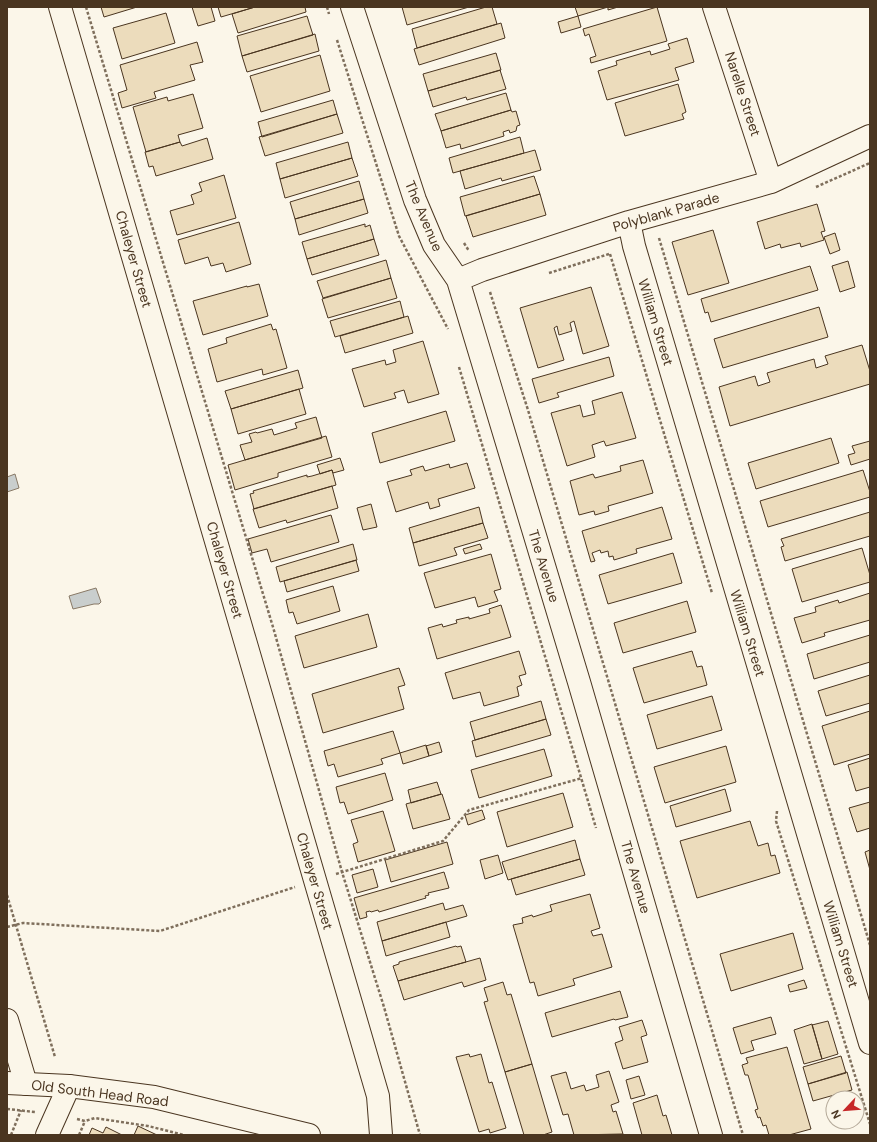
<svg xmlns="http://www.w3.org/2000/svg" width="877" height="1142" font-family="'DM Sans',sans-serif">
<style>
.water{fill:#c9cecd;stroke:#887966}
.building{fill:#ecdcbc;stroke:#4a3520}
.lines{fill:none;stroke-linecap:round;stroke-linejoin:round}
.minor-casing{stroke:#4a3520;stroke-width:24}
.major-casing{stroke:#4a3520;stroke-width:24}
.path{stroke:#7f6f5c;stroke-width:2.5;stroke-dasharray:3 2;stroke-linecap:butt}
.minor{stroke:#fbf6e9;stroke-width:22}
.major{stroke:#fbf6e9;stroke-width:22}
.labels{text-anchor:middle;stroke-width:3;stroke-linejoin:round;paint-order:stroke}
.street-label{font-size:14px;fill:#4a3520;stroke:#fbf6e9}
</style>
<rect width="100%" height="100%" fill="#fbf6e9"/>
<path class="water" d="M15,474L19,488L7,492V477Z
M96,588L101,602L99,604H94L73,609L69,596Z"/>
<path class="building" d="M101,7H137L104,17Z
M192,7H211L215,21L198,26Z
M218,7H255L221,17Z
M255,7H305L306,12L238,33L232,14Z
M402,7H469L407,25Z
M486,7H492L497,24L417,48L412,29Z
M575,7H618L608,10V7L578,16Z
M657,7L667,41L591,63L590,58L596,56L589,34L585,36L583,29Z
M166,13L175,43L122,59L113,28Z
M307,16L313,35L242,56L237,36Z
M578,16L581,27L561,33L558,22Z
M501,23L505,38L419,65L414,49Z
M315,34L319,51L247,72L242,56Z
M687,38L694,62L675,68L679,80L607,100L598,71L617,65L616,61L650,51L651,55L670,49L668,44Z
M197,42L203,62L190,65L195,80L154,92L156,98L122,108L118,93L127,90L120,65Z
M496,53L501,70L428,91L423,74Z
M320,55L330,91L261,112L250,76Z
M500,70L506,89L467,100L466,97L433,107L428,91Z
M678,84L686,112L682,114L684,119L625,136L615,103Z
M506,93L511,110L441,131L435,114Z
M193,94L203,128L178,135L180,142L146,152L133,107L167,97L168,101Z
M333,100L337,114L262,137L258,122Z
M511,110L512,112L516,111L520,125L517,126L516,131L510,133L509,130L503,132L504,136L461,149L460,144L446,148L441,131Z
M337,114L343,133L265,156L259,137Z
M520,137L524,153L453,173L449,158Z
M207,138L213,159L156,176L153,166L149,167L145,152L180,142L182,146Z
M348,142L352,158L280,179L276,163Z
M535,150L541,170L502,181L501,178L465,189L460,171Z
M352,158L358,176L285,198L280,179Z
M224,175L236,218L177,235L170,211L194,204L191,195L202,191L199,183Z
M534,176L540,194L465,216L460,197Z
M359,181L364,199L295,219L290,202Z
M540,194L546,215L473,237L466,216Z
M364,199L368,213L299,235L295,219Z
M817,204L825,231L821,232L824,240L801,247L800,243L781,248L780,244L765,249L757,222Z
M239,222L251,264L226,272L223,263L211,266L208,257L185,264L178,240Z
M365,224V227L370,225L374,239L307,259L302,242Z
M713,230L729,283L688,295L672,242Z
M835,233L840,250L830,254L824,237Z
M374,239L379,255L312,275L307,259Z
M386,260L391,278L323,298L317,281Z
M848,261L855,287L840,292L832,266Z
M810,266L818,290L711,322L708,312L705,313L701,299Z
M391,278L397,298L328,318L322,299Z
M259,284L268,316L203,335L193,301L247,286V287Z
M591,287L609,346L583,354L574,321L570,323L572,331L559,335L557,326L554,328L564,360L538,368L520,308Z
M400,301L404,317L335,337L330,321Z
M819,307L828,337L723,368L714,339Z
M408,316L413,333L345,353L340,336Z
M271,324L273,330L276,329L287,368L263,375L262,369L217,382L208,349L227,343L226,338Z
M423,341L439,394L408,403L404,390L394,393L396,398L364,407L352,369L385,360L386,365L396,362L393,350Z
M862,345L870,371V384L730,426L719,387L755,376L758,386L770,382L767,373L814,359L816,368L828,364L825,356Z
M609,357L614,376L557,393L559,397L539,403L532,379Z
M298,370L303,388L231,409L225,391Z
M299,389L306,414L238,434L231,409Z
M622,392L636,438L606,446L604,441L592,445L595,457L567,466L551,413L580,405L583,417L595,414L592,401Z
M446,411L455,441L380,463L372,433Z
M316,417L322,438L245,460L240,445L252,442L249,434L256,432L257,433L272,429L274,435L297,428L295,423Z
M326,436L332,457L278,473V477L235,490L228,465Z
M831,438L839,463L756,489L748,463Z
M870,441V459L851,465L848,455L855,453L852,446Z
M340,458L344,470L333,473L332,470L320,474L317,465Z
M643,460L653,493L608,506L609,511L595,515L594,511L579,515L570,481L593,474L595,478L621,471L620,466Z
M467,463L475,488L438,499L440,506L430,509L428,502L396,512L387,482L412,475L410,470L423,466L425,471L449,464L450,468Z
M332,470L336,485L254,509L250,494L254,493L253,491L307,475V477L312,476Z
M863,470L870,492V497L768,527L760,501Z
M332,486L338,508L287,523L286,520L259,528L253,509Z
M371,504L377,527L363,530L357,508Z
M479,507L483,523L413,543L409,528Z
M662,507L672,539L636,549L637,553L614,560L613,556L609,557L608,551L601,553L600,550L592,553L595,561L591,562L582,531Z
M870,512V536L785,561L781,547L784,546L781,539Z
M331,515L339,542L271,562L267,549L252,553L248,539Z
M483,523L488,538L454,548L457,555L419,566L413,543Z
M353,544L357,560L280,582L276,567Z
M480,544L482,549L465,554L463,549Z
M862,548L870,575V582L802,602L792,569Z
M673,553L682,583L608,604L599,575Z
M491,554L501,589L494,591L498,601L478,607L475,597L435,608L424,573Z
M356,560L359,571L287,592L284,581Z
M333,586L340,611L297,624L293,612L289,613L286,600Z
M870,593V620L824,633L825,636L802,643L794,618L816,612L815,607L838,600L839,603Z
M687,601L696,632L623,653L614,623Z
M501,605L511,637L437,659L428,628L442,624L443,627L457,623L456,620L469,617V619L490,613L489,609Z
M368,614L377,647L304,668L295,636Z
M870,635V662L814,679L807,654Z
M519,651L526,674L519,676L522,685L517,687L519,696L484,706L480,692L453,699L445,673Z
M692,651L697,667L702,666L707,685L644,703L633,668Z
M399,668L405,685L398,687L404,709L323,733L312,694Z
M870,675V703L826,716L818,691Z
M712,696L722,730L657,749L647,715Z
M541,701L546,719L475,740L470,722Z
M870,711V754L834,765L822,726Z
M546,719L551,735L476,757L472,741Z
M393,731L400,753L381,759L383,764L338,777L334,764L328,766L324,751Z
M439,742L442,752L429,756L426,746Z
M426,745L429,756L403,764L400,753Z
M726,746L736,782L665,803L654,767Z
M544,749L552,776L479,798L471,770Z
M870,758V787L856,791L848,765Z
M385,773L393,800L348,814L344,802L340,803L336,787Z
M437,782L441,794L411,803L408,790Z
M725,789L731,811L676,827L670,806Z
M563,793L573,827L507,847L497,812Z
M442,794L450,819L413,829L406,804Z
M870,802V828L857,832L849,808Z
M482,810L485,819L468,825L465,815Z
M383,811L395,851L358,862L353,844L358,842L351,820Z
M750,821L758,846L768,843L771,856L775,855L780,873L697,898L680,841Z
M575,840L580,859L508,880L502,862Z
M447,842L453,864L391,882L385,860Z
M870,850V870L865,852Z
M498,855L503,873L485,879L480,860Z
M580,859L585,875L516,895L511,879Z
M373,869L378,887L357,893L352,875Z
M444,872L449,888L428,893L429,895L425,896L426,898L379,912L378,910L371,912L370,911L366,912L367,917L360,919L354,898Z
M590,894L600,928L591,931L593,936L602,934L612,967L573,979L575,985L538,996L534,982L530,983L513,925L523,923L522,918L532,915L533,917L552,911L550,905Z
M443,903L445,910L463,905L467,916L382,941L377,922Z
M446,922L450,937L386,956L382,941Z
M793,933L803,969L731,991L720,954Z
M456,946L457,947L461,946L466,962L398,981L393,966L399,964V962Z
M480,958L486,980L464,987L462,982L404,1000L398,981Z
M804,980L807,988L790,992L788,985Z
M503,982L507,995L511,994L532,1064L505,1072L484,1002L488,1001L484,988Z
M620,991L628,1017L615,1020L614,1019L552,1037L545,1013Z
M771,1017L776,1034L751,1041L754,1050L741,1054L733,1028Z
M642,1020L647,1035L641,1037L648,1062L623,1069L615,1043L623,1040L619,1027Z
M828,1021L838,1054L822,1059L812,1025Z
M812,1024L822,1059L804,1064L794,1030Z
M787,1047L811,1129L789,1135H769L766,1125L763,1126L760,1117L758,1118L755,1110L758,1109L748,1075H745L742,1065L748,1063L746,1058Z
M469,1054L470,1057L481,1054L489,1083L492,1082L506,1128L490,1133L489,1129L479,1132L456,1057Z
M841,1056L846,1073L808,1084L803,1067Z
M532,1064L552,1132L543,1135H524L505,1072Z
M609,1071L619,1102L611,1105L613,1112L616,1111L623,1134L574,1135L568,1114L563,1115L551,1076L566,1072L571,1089L584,1085L586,1091L599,1087L596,1075Z
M847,1072L852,1090L813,1101L808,1084Z
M639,1076L645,1095L631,1099L626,1080Z
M657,1095L663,1116L666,1115L672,1135H642L633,1103Z
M138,1126L157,1135H134Z
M106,1127L122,1135H89L92,1128L103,1133Z"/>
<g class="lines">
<defs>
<path id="minor" d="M60,7L378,1096L381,1135
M352,7L415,200L434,245L458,280L579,682L711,1135
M714,7L771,182
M629,222L634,246L870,1043
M458,280L482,270L629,222L771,182L870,136
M7,1020L26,1084
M47,1135L69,1086"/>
<path id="major" d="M7,1083L69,1086L154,1097L309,1135"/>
</defs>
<use href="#minor" class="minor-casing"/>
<use href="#major" class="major-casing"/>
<path class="path" d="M86,7L273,627L342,872L384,1007L420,1135
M327,7L329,14
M337,40L399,236L448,329
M816,187L870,163
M659,238L870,945
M464,243L469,251
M610,254L712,593
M549,273L609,254
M490,292L528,410L743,1135
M459,367L596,828
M777,811L776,821L870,1124
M336,874L443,841L469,810L582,778
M7,895L55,1057
M7,927L23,923L160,931L295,887
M7,1109L35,1112
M77,1119L85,1121L95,1118L148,1126L184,1135
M11,1135L21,1110
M79,1135L85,1121"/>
<use href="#minor" class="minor"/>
<use href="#major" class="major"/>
</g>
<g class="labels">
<g class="street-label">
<text transform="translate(743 94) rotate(72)" y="5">Narelle Street</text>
<text transform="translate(666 212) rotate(-16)" y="5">Polyblank Parade</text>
<text transform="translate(424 216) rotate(67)" y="5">The Avenue</text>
<text transform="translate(134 259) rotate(74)" y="5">Chaleyer Street</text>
<text transform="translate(656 322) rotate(73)" y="5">William Street</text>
<text transform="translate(544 566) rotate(73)" y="5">The Avenue</text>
<text transform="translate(225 570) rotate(74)" y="5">Chaleyer Street</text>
<text transform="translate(748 633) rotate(73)" y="5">William Street</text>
<text transform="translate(636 877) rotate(74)" y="5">The Avenue</text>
<text transform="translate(315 881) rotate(74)" y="5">Chaleyer Street</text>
<text transform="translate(841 944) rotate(73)" y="5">William Street</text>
<text transform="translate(100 1093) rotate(7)" y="5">Old South Head Road</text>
</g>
</g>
<rect width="877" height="1142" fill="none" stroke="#4a3520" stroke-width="16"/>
<g transform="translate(845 1110) rotate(244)"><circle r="19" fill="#fbf6e9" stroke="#b4a999"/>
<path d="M0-3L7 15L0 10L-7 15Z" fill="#c62828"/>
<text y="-6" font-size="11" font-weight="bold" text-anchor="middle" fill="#4a3520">N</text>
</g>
</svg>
